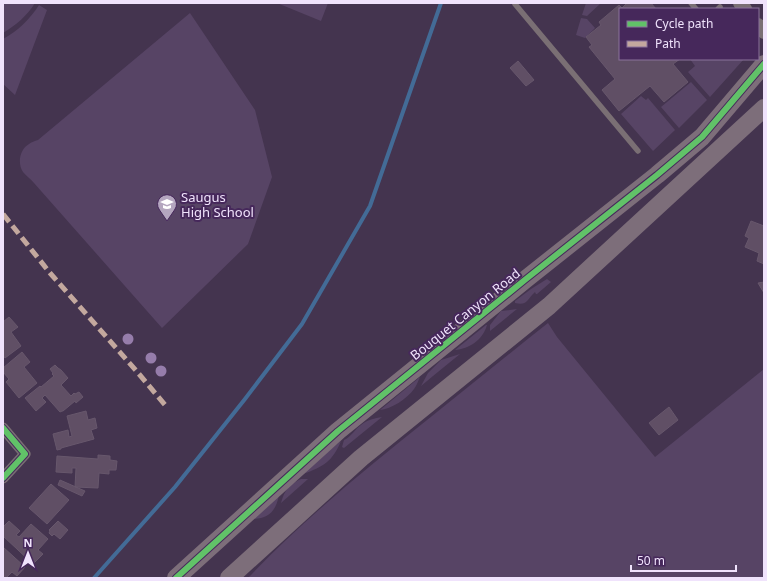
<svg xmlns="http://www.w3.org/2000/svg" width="767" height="581" font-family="'Noto Sans',sans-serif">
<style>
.green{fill:#574465}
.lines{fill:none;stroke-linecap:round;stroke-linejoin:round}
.stream{stroke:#436b96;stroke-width:4}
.building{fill:#604f65;stroke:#67576c}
.service{stroke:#7a6f74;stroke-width:5.5}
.minor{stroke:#7a6f74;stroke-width:11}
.tertiary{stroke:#7a6f74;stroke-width:14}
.primary{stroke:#7d6e7a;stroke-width:18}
.quiet{stroke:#c3a89e;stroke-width:5;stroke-dasharray:10 5;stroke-linecap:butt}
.cycleway-casing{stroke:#46285b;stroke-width:8}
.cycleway{stroke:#61c268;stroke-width:6}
.tree{fill:#967dab}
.labels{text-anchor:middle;stroke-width:4;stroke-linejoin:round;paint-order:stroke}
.poi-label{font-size:13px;fill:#f0e3fc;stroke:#46285b;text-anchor:start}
.street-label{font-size:13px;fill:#f0e3fc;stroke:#46285b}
</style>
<rect width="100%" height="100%" fill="#44344f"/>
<path class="green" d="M3,3H35C27,16 16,25 3,33Z
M277,3H328L321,21Z
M586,3H601L587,16L582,15Z
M39,5L47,10L15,95L3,84V39C18,31 30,19 39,5Z
M190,13L255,110L272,177L248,244L162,328L34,183C31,179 26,176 23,172C17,163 20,149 29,144C31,142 35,141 38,140Z
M581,18L587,19L595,28L585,38L576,35Z
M690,59H744L710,97L688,72L695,66Z
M691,82L707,100L679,128L661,107Z
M641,96L646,100L648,98L675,130L653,151L621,114Z
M547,279L551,282L537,294H536L535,292C527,299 528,306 515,303V301L531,289Z
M517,309L490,331V325L501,311Z
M548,323L557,337L655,457L764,369V578H248C304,519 368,467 432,416C471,385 510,353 548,323Z
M486,325H487C483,340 469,349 455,350Z
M460,354L433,376L421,386L428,373L441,360Z
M420,377C418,381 417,385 414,389C407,399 391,409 380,410Z
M382,417L344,448L342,447L344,440C351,437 355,429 361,425C367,420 375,418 382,417Z
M341,441C333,461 323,467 303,474L322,456Z
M301,479H308L281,503C285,490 288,485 301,479Z
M279,495C276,510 270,518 254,519Z"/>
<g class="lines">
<path class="stream" d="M94,578L175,487L245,399L302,324L370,206L441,3"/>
</g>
<path class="building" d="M627,3H651L656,9H620V59H680L673,64L688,82L664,102L650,86L619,111L602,90L615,79L589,47L592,45L586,37L601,25L599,22L619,5L622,8Z
M518,61L534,80L526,86L510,68Z
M751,221L764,226V264L757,261L759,253L745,247L749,238L745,236Z
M764,282V293L758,283Z
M9,317L18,327L11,332L21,346L5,358L3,355V322Z
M22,352L30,362L24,367L37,383L19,398L6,382L9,379L3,372V368Z
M55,365L58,368L61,370L68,378L61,385L71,396L74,393L75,394L79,392L83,397L76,403L75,401L63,411H62L60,412L45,395L42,398L46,402L36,411L25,398L40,386L41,387L54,376L52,374L53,373L50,369Z
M669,407L678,420L659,435L649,423Z
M86,411L88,420L95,418L97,428L91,430L94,439L61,448V449L57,450L53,434L68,430L69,437L72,436L67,416Z
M98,455L110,456V460L117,461L116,470H109V474L99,473L98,488L75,487L76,468H72V473L56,472L57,456L98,459Z
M60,480L85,491L82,496L58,485Z
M51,484L69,500L47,524L29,508Z
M9,521L20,531L16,535L19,537L31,524L48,539L38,550L43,554L33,564L3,536V527Z
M58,521L68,530L60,539L54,534L52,536L49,533L50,531L49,530Z
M3,547L25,567L17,576L12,572L6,578H3Z"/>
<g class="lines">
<path class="service" d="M516,3L515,4L638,151
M691,3L696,9
M718,9L720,7"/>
<path class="minor" d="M3,428L25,454L3,478"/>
<path class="tertiary" d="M740,3L745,9
M758,25L764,32"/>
<path class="primary" d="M176,578L338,431L526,279L657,175L702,137L764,64
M229,578L361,458L549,306L764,108"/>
<path class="quiet" d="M3,214L50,273L139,374L166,406"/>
<defs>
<path id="cycleway" d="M3,428L25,454L3,478
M176,578L338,431L526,279L657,175L702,137L764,64"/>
</defs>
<use href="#cycleway" class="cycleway-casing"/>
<use href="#cycleway" class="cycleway"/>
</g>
<g class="tree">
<circle cx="128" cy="339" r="5.5"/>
<circle cx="151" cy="358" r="5.5"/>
<circle cx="161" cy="371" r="5.5"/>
</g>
<defs>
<symbol id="school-pin" viewBox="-11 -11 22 30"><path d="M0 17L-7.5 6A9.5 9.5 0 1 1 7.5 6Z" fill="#b4a6bf" stroke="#46285b"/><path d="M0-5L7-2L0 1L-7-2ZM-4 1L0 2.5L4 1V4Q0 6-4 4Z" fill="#fff"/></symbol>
</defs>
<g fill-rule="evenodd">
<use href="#school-pin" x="156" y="193" width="22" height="30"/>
</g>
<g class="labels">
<g class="poi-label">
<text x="181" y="202">Saugus<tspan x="181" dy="15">High School</tspan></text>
</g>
<g class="street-label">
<text transform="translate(465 314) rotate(-39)" y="5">Bouquet Canyon Road</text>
</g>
</g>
<rect width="767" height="581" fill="none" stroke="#f0e3fc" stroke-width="8"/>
<rect x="619" y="8" width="140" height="52" fill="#46285b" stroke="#8a739b"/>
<rect x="627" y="21" width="20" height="6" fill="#61c268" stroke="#8a739b"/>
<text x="655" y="28" font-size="12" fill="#f0e3fc">Cycle path</text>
<rect x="627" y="41" width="20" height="6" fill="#c3a89e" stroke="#8a739b"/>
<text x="655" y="48" font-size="12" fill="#f0e3fc">Path</text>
<g transform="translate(28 553)" stroke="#46285b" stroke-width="3" paint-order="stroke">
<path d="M0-3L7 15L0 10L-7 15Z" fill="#f0e3fc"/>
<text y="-6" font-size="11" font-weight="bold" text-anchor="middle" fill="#f0e3fc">N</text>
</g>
<path d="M631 565v6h105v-6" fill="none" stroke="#f0e3fc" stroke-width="2"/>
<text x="637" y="565" font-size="12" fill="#f0e3fc" stroke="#46285b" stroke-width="3" paint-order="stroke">50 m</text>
</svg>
